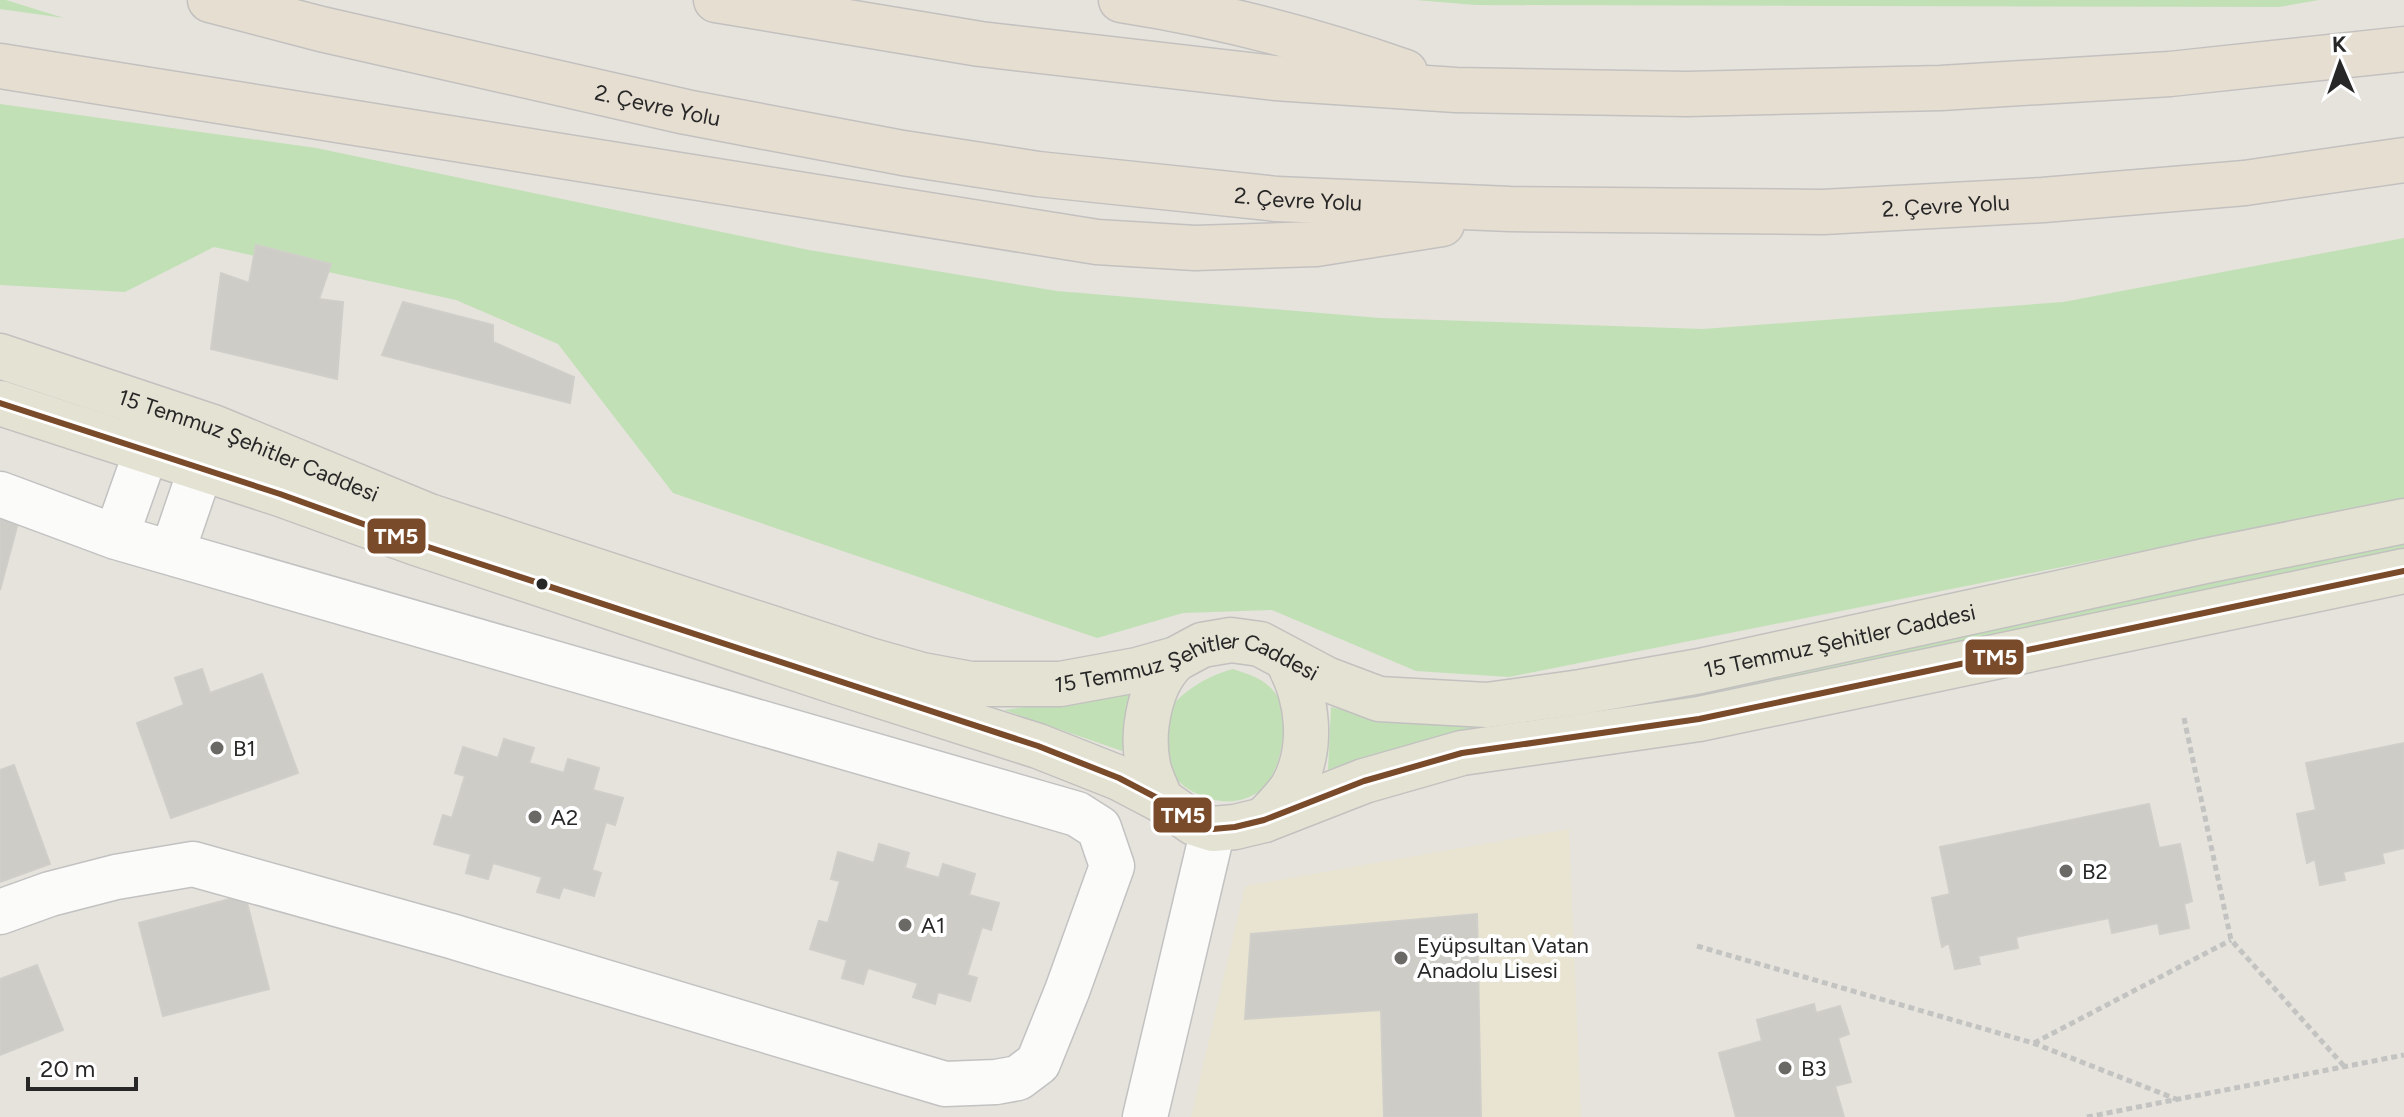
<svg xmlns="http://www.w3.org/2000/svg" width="2404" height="1117" font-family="Figtree,sans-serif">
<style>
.education{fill:#e8e4d1}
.green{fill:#c2e0b6}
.building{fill:#ceccc7;stroke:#d0cec9;stroke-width:2}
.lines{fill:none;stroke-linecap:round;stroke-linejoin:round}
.minor-casing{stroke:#c3c2c2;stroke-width:47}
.major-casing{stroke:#c2c1bf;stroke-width:47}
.highway-casing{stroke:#c2c1bf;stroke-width:47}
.path{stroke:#c3c3c2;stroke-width:5;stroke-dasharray:6 4;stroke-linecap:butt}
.minor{stroke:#fbfbfa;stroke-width:44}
.major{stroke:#e4e2d3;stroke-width:44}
.highway{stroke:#e7ded2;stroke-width:44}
.bus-1-casing{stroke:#fff;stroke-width:12}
.bus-1{stroke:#7a4b2a;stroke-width:6}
.bus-dot{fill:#272727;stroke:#fff;stroke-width:3}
.poi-dot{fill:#6a6966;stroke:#fff;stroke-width:3}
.labels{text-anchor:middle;stroke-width:8;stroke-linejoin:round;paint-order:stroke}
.street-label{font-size:22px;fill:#272727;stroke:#fff}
.poi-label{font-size:22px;fill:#272727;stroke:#fff;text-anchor:start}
.line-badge{stroke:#fff;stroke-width:3}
.badge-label{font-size:22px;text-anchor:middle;font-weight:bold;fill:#fff}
</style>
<rect width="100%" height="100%" fill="#e5e3dc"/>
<path class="education" d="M1569,829L1581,1117H1191L1245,886Z"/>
<path class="green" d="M0,0H6L64,18L0,9Z
M1416,0H2319L2279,7L1475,5Z
M0,104L316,148L809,250L1057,291L1380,318L1703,329L2063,302L2404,238V499L1509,677L1416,671L1272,610L1183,613L1097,638L673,493L558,344L456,300L214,247L125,292L0,285Z
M2404,539V552L1787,684L1426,741L1370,755L1328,770L1331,707L1380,719Z
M1233,669C1247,674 1260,677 1271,688C1293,709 1283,772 1261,790C1233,812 1194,799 1173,776C1167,769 1166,762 1165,753C1163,748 1161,741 1161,735C1161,701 1205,676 1233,669Z
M1132,691L1122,751L1004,710Z"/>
<path class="building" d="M256,245L331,264L319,299L343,302L337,379L211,349L221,273L249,283Z
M403,302L493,325V342L574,377L570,403L382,355Z
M0,512L19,519L0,590Z
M202,669L210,693L262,674L298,773L171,818L137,723L184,705L175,678Z
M504,739L534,748L529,763L564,773L568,759L599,768L593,790L623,798L615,825L606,822L592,870L601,873L594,896L563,887L559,898L537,892L542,877L493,863L488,879L466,873L471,854L434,844L443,815L452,818L465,776L455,773L463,747L498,758Z
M2404,743V848L2382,853L2384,863L2343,872L2345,880L2320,885L2315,859L2307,863L2297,814L2316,810L2306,763Z
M14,765L50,864L0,882V770Z
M2149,804L2159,848L2180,844L2192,901L2184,904L2189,928L2160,934L2158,923L2112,933L2109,918L2016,937L2018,948L1978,956L1980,964L1955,969L1949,943L1942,947L1932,898L1950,894L1940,847Z
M879,844L909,853L905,868L939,878L943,864L975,874L969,895L999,903L991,930L982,927L967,975L977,978L970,1001L938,992L935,1004L913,997L918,983L868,968L863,984L842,978L847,960L810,949L819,921L828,923L840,881L831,879L838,852L874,863Z
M245,895L269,989L163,1016L139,923Z
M1477,914L1481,1117H1384L1381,1010L1245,1019L1251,934Z
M37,965L63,1030L0,1055V979Z
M1814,1004L1816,1013L1840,1006L1849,1034L1838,1038L1851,1082L1835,1086L1844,1117H1736L1719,1053L1762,1041L1757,1020Z"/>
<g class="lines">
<defs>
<path id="minor" d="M0,494L116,537L1077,814L1099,828L1112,866L1067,991L1038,1063L1018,1078L996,1082L945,1084L451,936L193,864L116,877L50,894L0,912
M116,537L146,452
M172,553L201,468
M1145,1117L1213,829"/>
<g id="major">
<path id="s1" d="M0,356L213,427L429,516L869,660L922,675L971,684H1060L1137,670L1176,659L1202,645L1231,640L1260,644L1326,679L1379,699L1487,705L1581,692L1700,671L2205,561L2404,521"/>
<path d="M0,403L280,494L416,543L837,682L1038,746L1119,778L1161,800L1194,823L1213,829L1235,827L1264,820L1364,781L1462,753L1699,719L2404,571"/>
<path d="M1161,800C1157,789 1150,777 1148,765C1141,731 1150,682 1176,659"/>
<path d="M1264,820C1274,809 1286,798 1293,786C1314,747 1308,697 1287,660"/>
</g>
<g id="highway">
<path id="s2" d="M210,0L321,29L686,112L903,153L1038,174L1277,199L1510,209L1823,212L2043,200L2245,183L2404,160"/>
<path d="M716,0L980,44L1275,78L1456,90L1687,94L1941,88L2170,74L2404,49"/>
<path d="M1121,0C1218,15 1312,39 1405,72"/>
<path d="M0,66L1097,242L1195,248L1316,244L1442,224"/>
</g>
</defs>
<use href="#minor" class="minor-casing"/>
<use href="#major" class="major-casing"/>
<use href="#highway" class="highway-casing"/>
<path class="path" d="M2184,718L2231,940L2344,1066
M1697,946L2033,1043L2176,1099
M2034,1043L2231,940
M2087,1117L2404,1055"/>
<use href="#minor" class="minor"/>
<use href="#major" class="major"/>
<use href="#highway" class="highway"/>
<defs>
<path id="bus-1" d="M0,403L280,494L416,543L1038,746L1119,778L1161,800L1194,823L1213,829L1235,827L1264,820L1364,781L1462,753L1699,719L2404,571"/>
</defs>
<use href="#bus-1" class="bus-1-casing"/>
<use href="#bus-1" class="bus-1"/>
</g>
<circle class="bus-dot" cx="542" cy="584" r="7"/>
<g class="poi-dot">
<circle cx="217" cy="748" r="8"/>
<circle cx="535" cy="817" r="8"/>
<circle cx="2066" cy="871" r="8"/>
<circle cx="905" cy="925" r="8"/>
<circle cx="1401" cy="958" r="8"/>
<circle cx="1785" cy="1068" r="8"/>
</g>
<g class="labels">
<g class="street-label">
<text dy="8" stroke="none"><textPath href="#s2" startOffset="460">2. Çevre Yolu</textPath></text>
<text dy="8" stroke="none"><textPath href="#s2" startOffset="1108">2. Çevre Yolu</textPath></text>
<text dy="8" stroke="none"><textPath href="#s2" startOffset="1756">2. Çevre Yolu</textPath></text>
<text dy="8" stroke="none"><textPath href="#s1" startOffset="264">15 Temmuz Şehitler Caddesi</textPath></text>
<text dy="8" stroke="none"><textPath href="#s1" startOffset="1920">15 Temmuz Şehitler Caddesi</textPath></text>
<text dy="8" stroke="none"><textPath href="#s1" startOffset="1248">15 Temmuz Şehitler Caddesi</textPath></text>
</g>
<g class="poi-label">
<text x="233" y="756">B1</text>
<text x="551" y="825">A2</text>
<text x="2082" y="879">B2</text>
<text x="921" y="933">A1</text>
<text x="1417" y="953">Eyüpsultan Vatan<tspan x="1417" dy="25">Anadolu Lisesi</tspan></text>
<text x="1801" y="1076">B3</text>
</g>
</g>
<g class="line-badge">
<rect x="366" y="517" width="61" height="38" rx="8" fill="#7a4b2a"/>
<rect x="1964" y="638" width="61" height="38" rx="8" fill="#7a4b2a"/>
<rect x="1152" y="796" width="61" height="38" rx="8" fill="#7a4b2a"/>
</g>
<g class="badge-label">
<text x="396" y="544">TM5</text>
<text x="1995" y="665">TM5</text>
<text x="1183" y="823">TM5</text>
</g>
<g transform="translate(2340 64) rotate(358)" stroke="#ffffff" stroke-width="6" paint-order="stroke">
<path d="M0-6L14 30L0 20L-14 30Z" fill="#272727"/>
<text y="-12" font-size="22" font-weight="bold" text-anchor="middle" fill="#272727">K</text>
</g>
<path d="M28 1077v12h108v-12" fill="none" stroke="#272727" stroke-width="4"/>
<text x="40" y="1077" font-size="24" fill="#272727" stroke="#ffffff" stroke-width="6" paint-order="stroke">20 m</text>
</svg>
